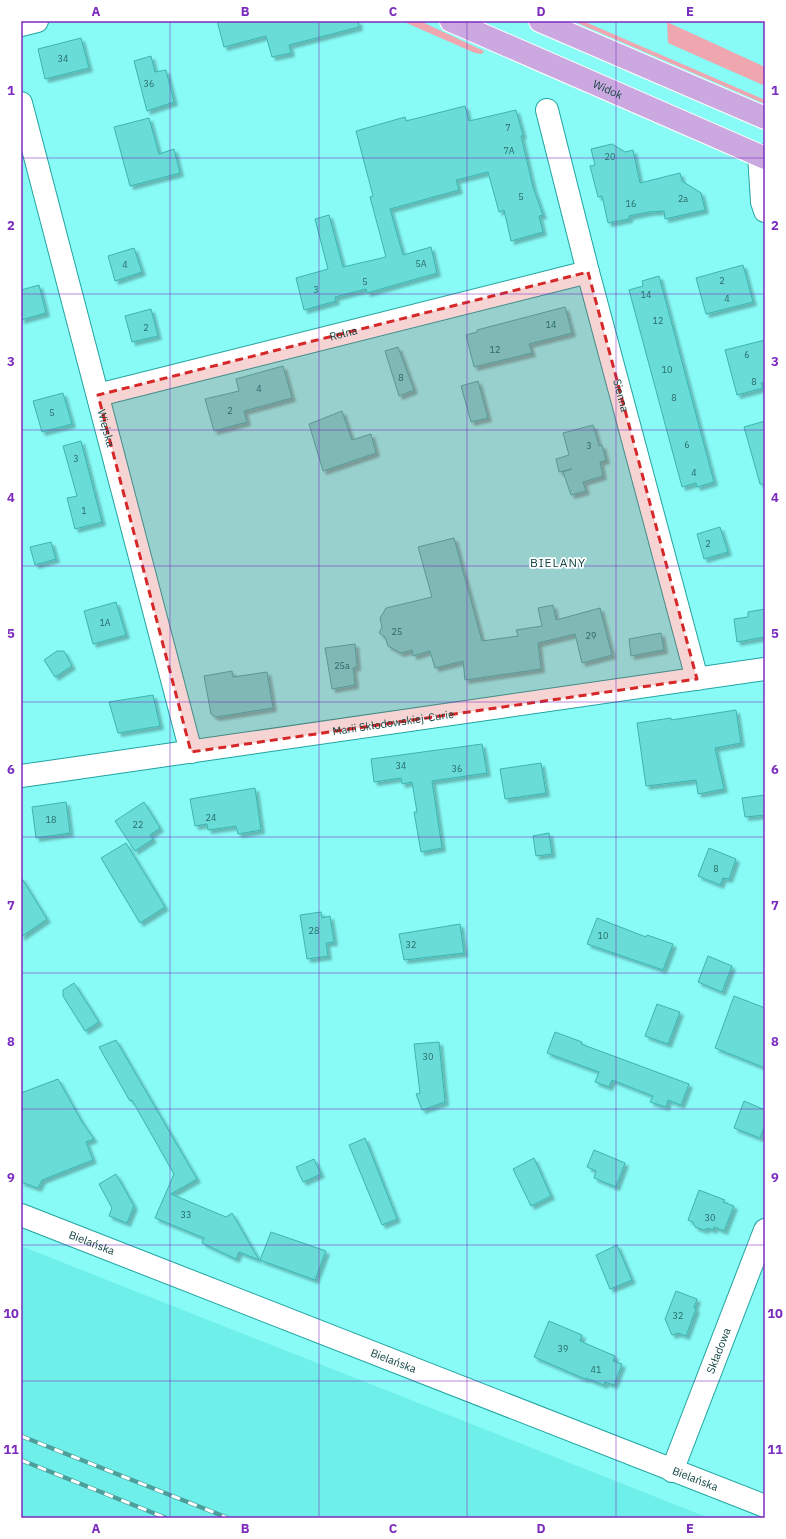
<svg xmlns="http://www.w3.org/2000/svg" width="786" height="1539" font-family="'IBM Plex Sans',sans-serif">
<style>
.built{fill:#6fefea}
.green{fill:#efa6af}
.building{fill:#69dcd7;stroke:#3bb4b0;filter:url(#shadow)}
.lines{fill:none;stroke-linecap:round;stroke-linejoin:round}
.minor-casing{stroke:#22a4a0;stroke-width:24}
.major-casing{stroke:#fff;stroke-width:24}
.minor{stroke:#fff;stroke-width:22}
.major{stroke:#cba8e0;stroke-width:22}
.rail-casing{stroke:#4d9f9c;stroke-width:4.5}
.rail{stroke:#fff;stroke-width:3;stroke-dasharray:9;stroke-linecap:butt}
.marked{fill:#d62828;fill-opacity:0.2;stroke:#d62828;stroke-width:3;stroke-dasharray:8 5;stroke-linejoin:round}
.grid{fill:none;stroke:#7b2cbf;stroke-width:1;stroke-opacity:0.55}
.labels{text-anchor:middle;stroke-width:3.5;stroke-linejoin:round;paint-order:stroke}
.number-label{font-size:9px;fill:#286b68}
.street-label{font-size:11px;fill:#124543;stroke:#fff}
.neighbourhood-label{font-size:12px;letter-spacing:1px;fill:#124543;stroke:#fff}
.neatline{fill:none;stroke:#7b2cbf;stroke-width:1.5}
.grid-label{font-size:13px;text-anchor:middle;font-weight:bold;fill:#7b2cbf}
</style>
<defs>
<filter id="shadow"><feDropShadow dx="3.5" dy="3.5" stdDeviation="1" flood-color="#0004"/></filter>
</defs>
<rect width="100%" height="100%" fill="#88fbf6"/>
<path class="built" d="M21,1246L709,1518H21Z"/>
<path class="green" d="M402,21H420L484,51L482,54L475,53Z
M573,21H583L765,100V104Z
M667,22L765,67V86L668,43Z"/>
<path class="building" d="M217,21H358L359,27L289,45L291,53L272,57L266,36L224,47Z
M81,38L89,68L45,79L38,49Z
M151,56L155,72L166,70L174,102L147,111L134,61Z
M465,106L469,121L516,110L523,135L521,136L533,187L543,215L539,216L543,232L511,241L504,210L499,212L488,172L456,180L459,190L390,209L403,255L431,247L437,273L367,293L366,289L335,297L336,301L304,310L296,278L328,269L315,219L329,215L343,267L386,257L370,197L373,196L356,131L405,117L406,121Z
M149,118L159,154L174,149L180,173L130,186L114,127Z
M612,144L625,152L633,150L640,183L680,173L682,181L701,193L705,210L665,219L664,211L649,212L629,216V219L608,223L602,196L598,197L590,166L595,165L591,149Z
M134,248L142,272L115,281L108,256Z
M743,265L753,302L706,314L696,278Z
M659,276L714,482L697,487L696,483L682,487L629,290L643,286L642,281Z
M39,285L46,313L21,320V290Z
M565,307L572,333L529,344L532,353L474,367L466,335L477,332V330Z
M151,309L158,336L132,342L125,316Z
M765,340V382L761,383L763,388L737,395L725,350Z
M398,347L414,390L399,396L385,351Z
M283,366L292,398L244,411L247,422L214,431L205,399L239,391L236,379Z
M478,381L488,418L471,422L461,386Z
M63,393L72,424L42,432L33,401Z
M342,411L352,440L371,434L376,453L323,471L309,424Z
M765,421V484H760L744,427Z
M593,425L599,446L602,445L606,460L600,462L603,476L583,482L586,491L571,495L563,472L572,469L559,472L556,459L569,455L563,433Z
M81,441L102,522L75,529L67,498L77,496L63,446Z
M720,527L728,552L704,559L697,534Z
M454,538L482,641L518,636L516,630L542,626L538,608L553,605L556,620L600,608L612,655L582,663L575,634L538,643L541,669L465,680L463,661L435,668L430,651L413,656L412,650L401,653L388,646L385,637L379,633L382,627L380,618L386,608L432,597L418,547Z
M51,542L56,559L35,565L30,547Z
M116,602L126,635L93,644L84,611Z
M765,609V637L737,642L734,619L748,617V612Z
M661,633L664,650L631,656L629,639Z
M355,644L357,667L353,668L355,685L332,689L325,648Z
M57,651H64L72,666L55,677L44,660Z
M232,671L233,677L267,672L273,708L216,717L211,714L204,676Z
M153,695L160,726L118,733L109,702Z
M736,710L741,743L715,748L724,789L698,794L696,780L646,786L637,723L671,718V720Z
M482,744L487,773L432,781L442,848L421,852L414,812H417L412,782L402,784L401,778L374,782L371,759Z
M541,763L546,793L505,799L500,769Z
M255,788L261,830L238,834L236,826L208,830L207,824L195,826L190,799Z
M765,795V815L745,817L742,798Z
M66,802L70,833L36,838L32,807Z
M144,802L160,828L150,835L153,839L135,851L115,821Z
M549,833L552,854L536,856L533,836Z
M126,843L165,907L140,923L101,858Z
M709,848L736,859L729,879L723,878L720,885L698,876Z
M21,877L47,919L21,937Z
M321,912L322,918L330,916L334,942L326,943L328,956L307,959L300,915Z
M597,918L646,937L647,935L673,944L663,970L587,944Z
M460,924L464,953L404,960L399,934Z
M708,956L732,966L722,992L698,982Z
M74,983L99,1022L85,1031L63,996V990Z
M734,996L765,1008V1068L715,1048Z
M657,1004L680,1012L668,1044L645,1036Z
M555,1032L582,1042L581,1044L689,1084L681,1105L668,1100L666,1107L650,1102L653,1096L612,1080L609,1087L595,1082L599,1072L547,1053Z
M116,1040L197,1179L171,1194L226,1217L232,1213L259,1260L239,1252L236,1259L202,1243L204,1238L155,1218L174,1174L132,1100L130,1101L99,1047Z
M439,1042L445,1102L422,1110L416,1094L420,1093L414,1044Z
M58,1079L82,1122L94,1139L86,1142L93,1160L42,1180L38,1188L21,1182V1093Z
M744,1101L765,1110V1125L760,1138L734,1128Z
M365,1138L397,1219L382,1225L349,1145Z
M594,1150L625,1163L616,1187L594,1178L596,1171L587,1167Z
M534,1158L551,1196L531,1206L513,1169Z
M314,1159L321,1174L303,1182L296,1167Z
M116,1174L134,1206L127,1223L109,1216L112,1208L99,1184Z
M699,1190L725,1200L723,1202L734,1206L724,1231L714,1227L713,1230L708,1228L704,1230L695,1227L693,1222L688,1220Z
M271,1232L326,1251L315,1280L260,1260Z
M617,1245L632,1280L610,1289L596,1255Z
M676,1291L697,1299L694,1308L696,1309L686,1336L678,1333L672,1335L665,1319Z
M549,1321L582,1335L580,1341L615,1356L613,1361L622,1364L614,1385L605,1382L604,1385L586,1378L585,1379L534,1357Z"/>
<g class="lines">
<defs>
<g id="minor">
<path d="M21,25L37,21"/>
<path id="s1" d="M21,103L191,752"/>
<path id="s2" d="M547,110L588,272L697,679"/>
<path d="M759,155L762,202L765,211"/>
<path id="s3" d="M98,395L588,272"/>
<path id="s4" d="M21,776L765,669"/>
<path id="s5" d="M21,1215L765,1506"/>
<path id="s6" d="M672,1471L765,1230"/>
</g>
<g id="major">
<path id="s7" d="M451,21L765,158"/>
<path d="M540,21L765,118"/>
</g>
</defs>
<use href="#minor" class="minor-casing"/>
<use href="#major" class="major-casing"/>
<use href="#minor" class="minor"/>
<use href="#major" class="major"/>
<defs>
<path id="rail" d="M21,1436L228,1518
M21,1460L166,1518"/>
</defs>
<use href="#rail" class="rail-casing"/>
<use href="#rail" class="rail"/>
</g>
<path class="marked" d="M588,272L697,679L191,752L98,395Z"/>
<path class="grid" d="M170,21V1518M319,21V1518M467,21V1518M616,21V1518M21,158H765M21,294H765M21,430H765M21,566H765M21,702H765M21,837H765M21,973H765M21,1109H765M21,1245H765M21,1381H765"/>
<g class="labels">
<g class="number-label">
<text x="63" y="62">34</text>
<text x="149" y="87">36</text>
<text x="508" y="131">7</text>
<text x="509" y="154">7A</text>
<text x="610" y="160">20</text>
<text x="521" y="200">5</text>
<text x="683" y="202">2a</text>
<text x="631" y="207">16</text>
<text x="421" y="267">5A</text>
<text x="125" y="268">4</text>
<text x="722" y="284">2</text>
<text x="365" y="285">5</text>
<text x="316" y="293">3</text>
<text x="646" y="298">14</text>
<text x="727" y="302">4</text>
<text x="658" y="324">12</text>
<text x="551" y="328">14</text>
<text x="146" y="331">2</text>
<text x="495" y="353">12</text>
<text x="747" y="358">6</text>
<text x="667" y="373">10</text>
<text x="401" y="381">8</text>
<text x="754" y="385">8</text>
<text x="259" y="392">4</text>
<text x="674" y="401">8</text>
<text x="230" y="414">2</text>
<text x="52" y="416">5</text>
<text x="687" y="448">6</text>
<text x="589" y="449">3</text>
<text x="76" y="462">3</text>
<text x="694" y="476">4</text>
<text x="84" y="514">1</text>
<text x="708" y="547">2</text>
<text x="105" y="626">1A</text>
<text x="397" y="635">25</text>
<text x="591" y="639">29</text>
<text x="342" y="669">25a</text>
<text x="401" y="769">34</text>
<text x="457" y="772">36</text>
<text x="211" y="821">24</text>
<text x="51" y="823">18</text>
<text x="138" y="828">22</text>
<text x="716" y="872">8</text>
<text x="314" y="934">28</text>
<text x="603" y="939">10</text>
<text x="411" y="948">32</text>
<text x="428" y="1060">30</text>
<text x="186" y="1218">33</text>
<text x="710" y="1221">30</text>
<text x="678" y="1319">32</text>
<text x="563" y="1352">39</text>
<text x="596" y="1373">41</text>
</g>
<g class="street-label">
<text dy="4" stroke="none"><textPath href="#s7" startOffset="171">Widok</textPath></text>
<text dy="4" stroke="none"><textPath href="#s3" startOffset="253">Rolna</textPath></text>
<text dy="4" stroke="none"><textPath href="#s2" startOffset="295">Sienna</textPath></text>
<text dy="4" stroke="none"><textPath href="#s1" startOffset="336">Wiejska</textPath></text>
<text dy="4" stroke="none"><textPath href="#s4" startOffset="376">Marii Skłodowskiej-Curie</textPath></text>
<text dy="4" stroke="none"><textPath href="#s5" startOffset="76">Bielańska</textPath></text>
<text dy="4" stroke="none"><textPath href="#s6" startOffset="129">Składowa</textPath></text>
<text dy="4" stroke="none"><textPath href="#s5" startOffset="400">Bielańska</textPath></text>
<text dy="4" stroke="none"><textPath href="#s5" startOffset="724">Bielańska</textPath></text>
</g>
<g class="neighbourhood-label">
<text x="558" y="567">BIELANY</text>
</g>
</g>
<rect width="786" height="1539" fill="none" stroke="#ffffff" stroke-width="44"/>
<rect x="22" y="22" width="742" height="1495" class="neatline"/>
<g class="grid-label">
<text x="96" y="16">A</text>
<text x="245" y="16">B</text>
<text x="393" y="16">C</text>
<text x="541" y="16">D</text>
<text x="690" y="16">E</text>
<text x="11" y="95">1</text>
<text x="775" y="95">1</text>
<text x="11" y="230">2</text>
<text x="775" y="230">2</text>
<text x="11" y="366">3</text>
<text x="775" y="366">3</text>
<text x="11" y="502">4</text>
<text x="775" y="502">4</text>
<text x="11" y="638">5</text>
<text x="775" y="638">5</text>
<text x="11" y="774">6</text>
<text x="775" y="774">6</text>
<text x="11" y="910">7</text>
<text x="775" y="910">7</text>
<text x="11" y="1046">8</text>
<text x="775" y="1046">8</text>
<text x="11" y="1182">9</text>
<text x="775" y="1182">9</text>
<text x="11" y="1318">10</text>
<text x="775" y="1318">10</text>
<text x="11" y="1454">11</text>
<text x="775" y="1454">11</text>
<text x="96" y="1533">A</text>
<text x="245" y="1533">B</text>
<text x="393" y="1533">C</text>
<text x="541" y="1533">D</text>
<text x="690" y="1533">E</text>
</g>
</svg>
